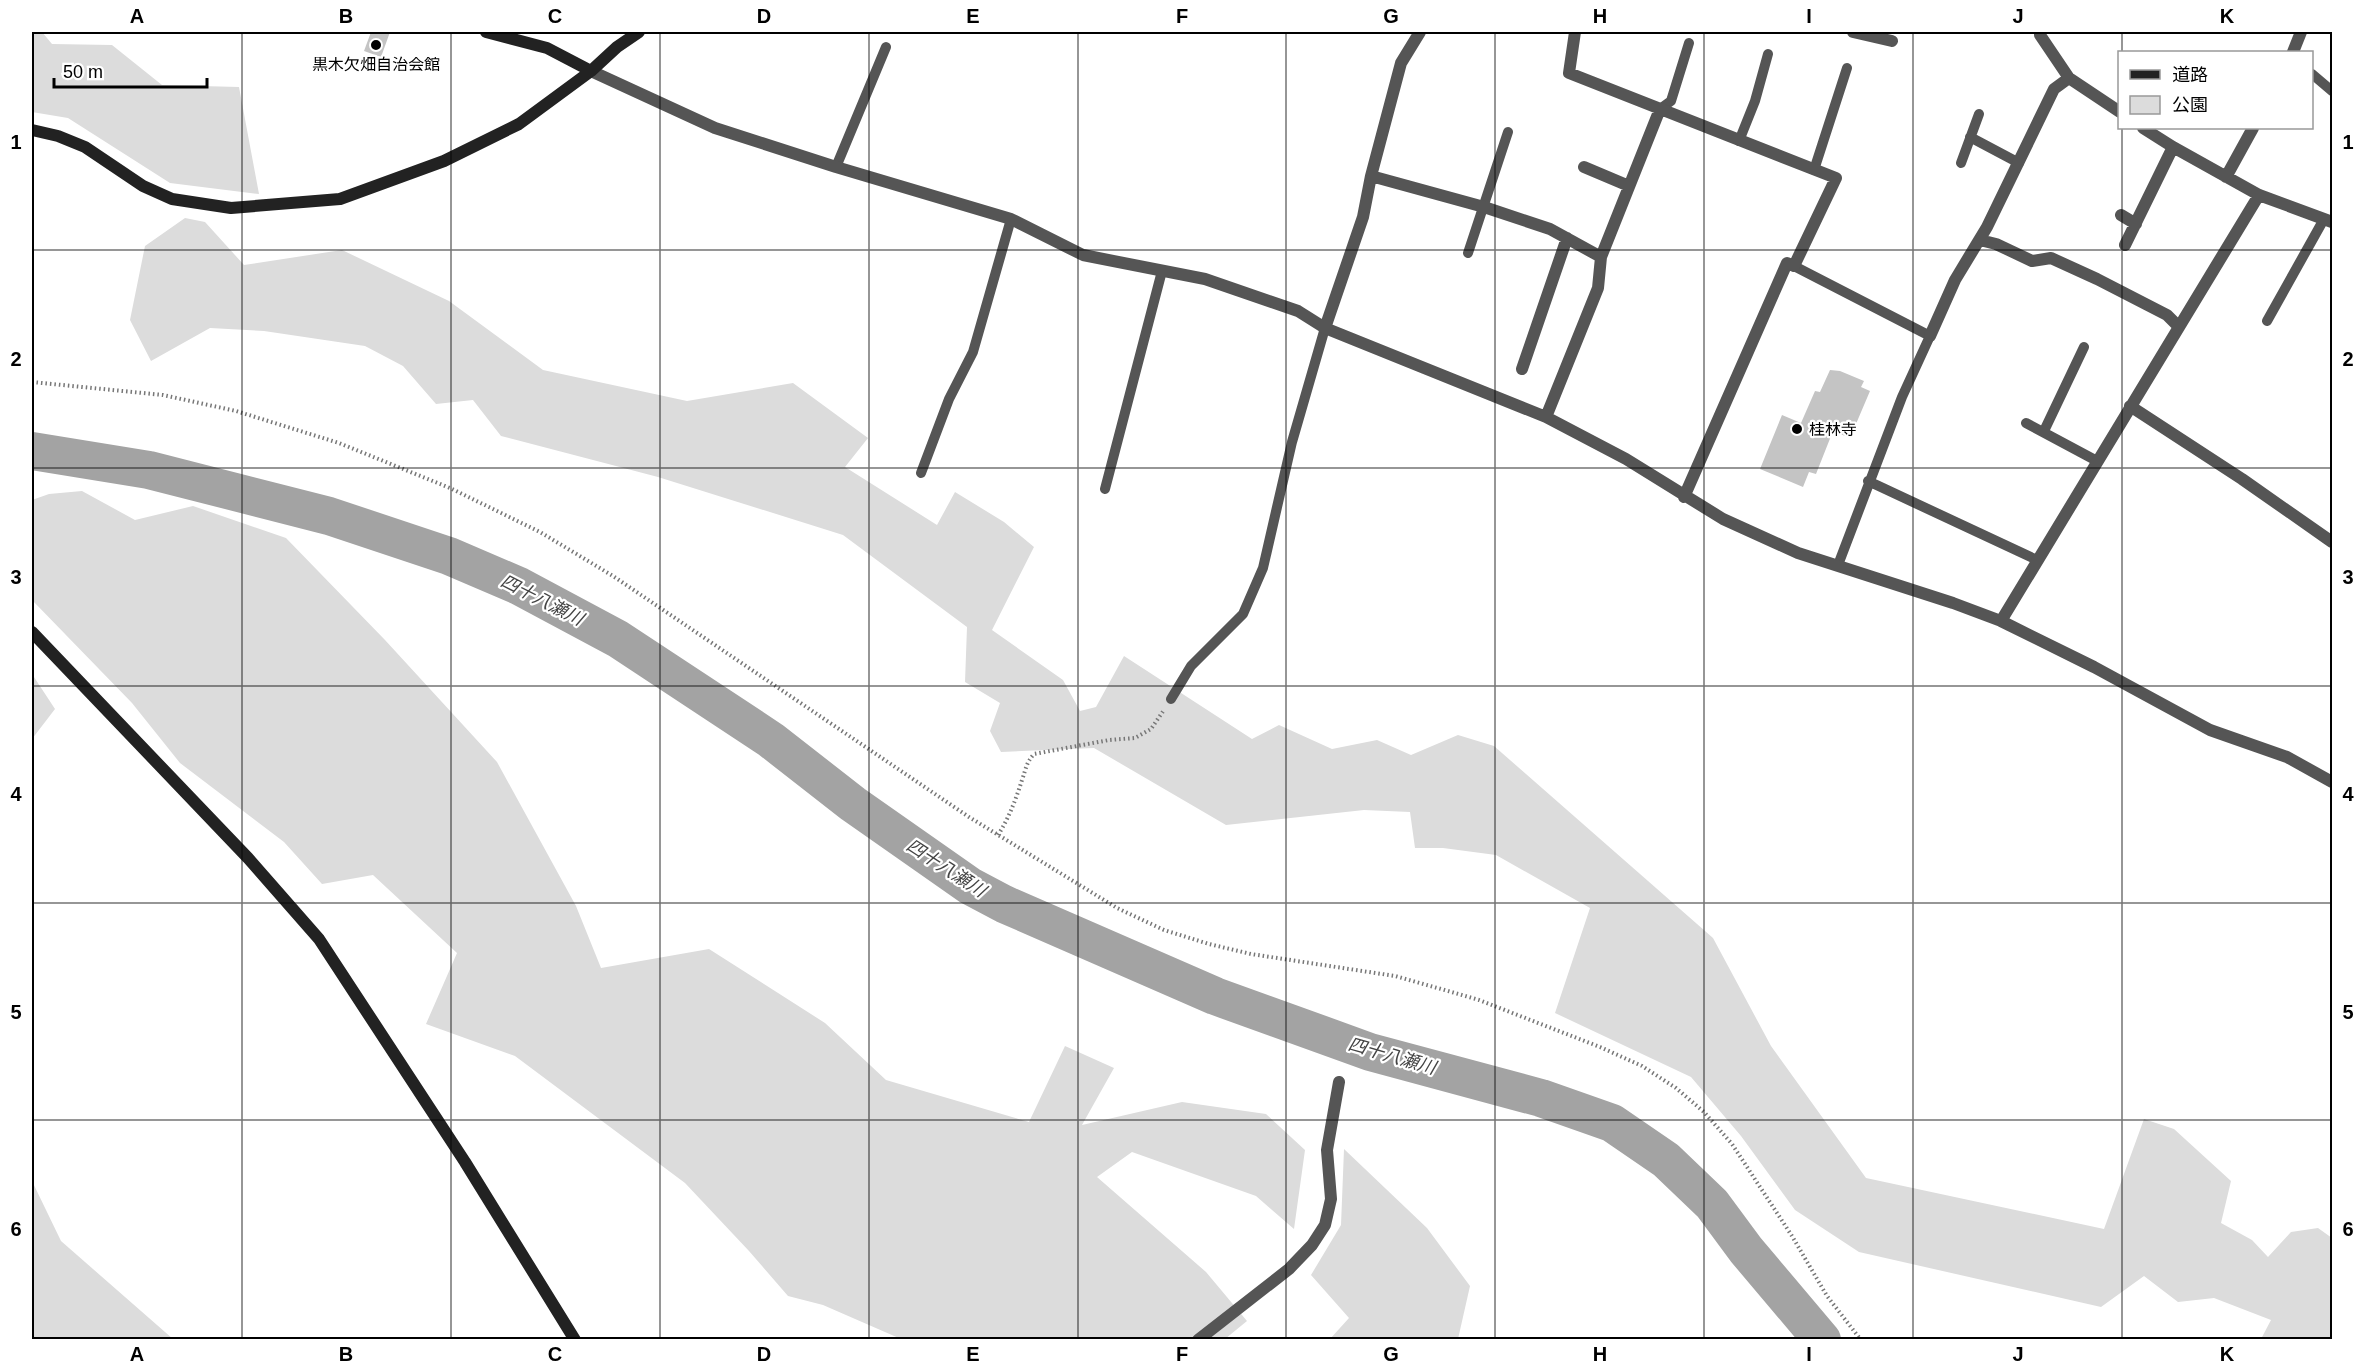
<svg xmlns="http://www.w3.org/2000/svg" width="2364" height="1371" font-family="Arial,'Noto Sans JP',sans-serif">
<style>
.green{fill:#dcdcdc}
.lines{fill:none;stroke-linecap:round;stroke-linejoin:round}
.river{stroke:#a3a3a3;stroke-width:38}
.building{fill:#c4c4c4}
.path{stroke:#777;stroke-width:4;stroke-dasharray:1.5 3;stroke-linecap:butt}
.lane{stroke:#555;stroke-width:10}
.street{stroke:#555;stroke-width:12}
.secondary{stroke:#222;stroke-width:12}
.grid{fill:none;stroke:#000;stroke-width:1.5;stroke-opacity:0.55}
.poi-dot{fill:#000;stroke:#fff;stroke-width:2}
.labels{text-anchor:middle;stroke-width:4.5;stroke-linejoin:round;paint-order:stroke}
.poi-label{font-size:16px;fill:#000;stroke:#fff}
.water-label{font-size:18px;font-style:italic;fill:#444;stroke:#fff}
.neatline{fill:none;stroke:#000;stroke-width:2}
.grid-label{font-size:20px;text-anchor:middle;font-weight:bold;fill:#000}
</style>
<rect width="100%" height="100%" fill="#fff"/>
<path class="green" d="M32,32H42L52,44L112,45L162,85L239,87L259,194L170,183L68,118L32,112Z
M185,218L205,222L244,265L342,250L449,301L543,370L687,401L793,383L868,438L845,467L937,525L955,492L1004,522L1034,547L992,630L1063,680L1080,711L1096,707L1124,656L1252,739L1279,725L1332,749L1377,740L1411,755L1458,735L1494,746L1713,938L1771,1046L1866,1178L2104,1229L2144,1119L2174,1129L2231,1181L2221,1223L2252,1240L2268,1257L2291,1232L2318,1228L2332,1238V1339H2261L2271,1320L2214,1298L2178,1302L2144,1276L2101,1307L1859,1252L1795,1210L1741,1136L1691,1077L1555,1013L1590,908L1496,855L1443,848H1415L1410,812L1364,810L1226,825L1094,748L1001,752L990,731L1000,703L965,682L967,627L843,535L658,477L501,436L473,400L436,404L403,366L365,346L264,331L210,328L151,361L130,320L145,246Z
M82,491L135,520L193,506L286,538L385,640L497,762L576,906L601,968L709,949L825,1023L886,1080L1029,1122L1065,1046L1114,1068L1082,1125L1182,1102L1266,1114L1305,1150L1294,1229L1256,1196L1132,1152L1097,1177L1206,1272L1247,1321L1225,1339H901L823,1305L788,1296L749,1251L685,1183L515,1056L426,1024L457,953L373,875L322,884L284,842L180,763L132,703L32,600V500L49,494Z
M32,674L55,709L32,739Z
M1344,1149L1427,1228L1470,1286L1458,1339H1330L1349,1318L1311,1275L1341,1225Z
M32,1181L61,1241L173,1339H32Z"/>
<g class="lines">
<path class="river" d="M32,451L149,470L329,516L449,556L519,586L618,639L771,740L853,804L970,886L1004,904L1215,996L1370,1052L1541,1098L1612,1123L1666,1160L1712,1204L1746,1250L1822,1340"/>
</g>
<path class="building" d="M371,32H390L381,57L364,51Z
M1830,370L1840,371L1864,381L1861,387L1870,391L1850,438L1833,431L1816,474L1809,472L1803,487L1760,469L1782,415L1801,423L1815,391L1820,392Z"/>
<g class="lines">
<path class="path" d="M32,382L163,395L236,411L339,443L450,488L540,532L613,576L969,817L1117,908L1164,930L1209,944L1251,954L1395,976L1441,989L1479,1000L1600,1047L1642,1066L1676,1088L1704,1112L1732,1144L1792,1236L1827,1296L1861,1340
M998,835C1009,818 1016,799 1022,780C1026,769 1026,763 1034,754L1109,740L1135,738L1151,729L1164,710"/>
<path class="lane" d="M2312,74L2332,91
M1660,109L1671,101L1689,43
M1970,137L2019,163
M1739,141L1755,101L1768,54
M1961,163L1979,114
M836,167L886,47
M1814,170L1847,68
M1468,253L1508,132
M1794,266L1930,336L1902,397L1838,565
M2267,321L2324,219
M2026,423L2097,461
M2044,431L2084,347
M921,473L949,399L973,352L1011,219
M1868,481L2037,560
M1105,489L1162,271
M1171,699L1191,666L1243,614L1263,568L1292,442L1325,328"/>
<path class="street" d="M1575,32L1569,73L1836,178L1794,266L1787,263L1684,497
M1853,32L1892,41
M2040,32V35L2069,78L2120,112
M2293,52L2301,32
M591,71L715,128L836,167L1011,219L1083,255L1205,279L1298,311L1325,328L1546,417L1626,459L1723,519L1798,553L1953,603L2001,621L2094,667L2210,730L2287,757L2332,782
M2143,128L2173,147L2259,195L2332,222
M1584,167L1629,186
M1371,176L1484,207L1550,229L1601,257
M2226,177L2253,128
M2121,215L2136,224
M1980,240L1996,244L2032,261L2051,258L2097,279L2167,315L2179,327
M2125,245L2173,147
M1325,328L1363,217L1371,176L1401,63L1420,32
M1930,336L1955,280L1987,227L2054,89L2069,78
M1522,369L1567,238
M2130,406L2242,479L2332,542
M1546,417L1598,288L1601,257L1660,109
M2001,621L2259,195
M1198,1340L1289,1269L1312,1245L1325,1225L1331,1199L1327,1150L1339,1082"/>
<path class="secondary" d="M486,32L547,48L591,71
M32,130L58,136L85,147L143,186L172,199L231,208L340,199L444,161L519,124L591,71L617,47L639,32
M32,632L248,858L319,939L465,1162L575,1340"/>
</g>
<path class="grid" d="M242,32V1340M451,32V1340M660,32V1340M869,32V1340M1078,32V1340M1286,32V1340M1495,32V1340M1704,32V1340M1913,32V1340M2122,32V52M2122,128V1340M32,250H2332M32,468H2332M32,686H2332M32,903H2332M32,1120H2332"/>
<g class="poi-dot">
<circle cx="376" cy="45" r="6"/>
<circle cx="1797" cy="429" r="6"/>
</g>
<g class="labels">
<g class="poi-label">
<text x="376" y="70">黒木欠畑自治会館</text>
<text x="1809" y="435" text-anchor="start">桂林寺</text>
</g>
<g class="water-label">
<text transform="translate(542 600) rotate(27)" y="6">四十八瀬川</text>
<text transform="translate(946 868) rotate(33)" y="6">四十八瀬川</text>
<text transform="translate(1392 1056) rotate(16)" y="6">四十八瀬川</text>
</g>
</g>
<rect width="2364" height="1371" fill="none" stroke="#ffffff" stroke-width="66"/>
<rect x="2118" y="51" width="195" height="78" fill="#ffffff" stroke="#999999" stroke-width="1.5"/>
<rect x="2130" y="70" width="30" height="9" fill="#222222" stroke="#999999" stroke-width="1.5"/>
<text x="2172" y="81" font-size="18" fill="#000000">道路</text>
<rect x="2130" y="96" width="30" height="18" fill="#dcdcdc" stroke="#999999" stroke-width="1.5"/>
<text x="2172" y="111" font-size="18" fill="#000000">公園</text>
<path d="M54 78v9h153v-9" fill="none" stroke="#000000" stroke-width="3"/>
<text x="63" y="78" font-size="18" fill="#000000" stroke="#ffffff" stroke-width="4.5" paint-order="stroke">50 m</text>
<rect x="33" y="33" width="2298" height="1305" class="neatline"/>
<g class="grid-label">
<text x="137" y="23">A</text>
<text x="346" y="23">B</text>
<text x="555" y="23">C</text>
<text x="764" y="23">D</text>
<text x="973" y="23">E</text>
<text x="1182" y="23">F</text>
<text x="1391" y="23">G</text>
<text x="1600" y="23">H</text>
<text x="1809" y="23">I</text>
<text x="2018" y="23">J</text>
<text x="2227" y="23">K</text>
<text x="16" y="149">1</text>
<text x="2348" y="149">1</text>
<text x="16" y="366">2</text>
<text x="2348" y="366">2</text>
<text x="16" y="584">3</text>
<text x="2348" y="584">3</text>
<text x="16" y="801">4</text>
<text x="2348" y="801">4</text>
<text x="16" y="1019">5</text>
<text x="2348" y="1019">5</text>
<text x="16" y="1236">6</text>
<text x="2348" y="1236">6</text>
<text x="137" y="1361">A</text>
<text x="346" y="1361">B</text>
<text x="555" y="1361">C</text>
<text x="764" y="1361">D</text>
<text x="973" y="1361">E</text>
<text x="1182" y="1361">F</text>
<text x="1391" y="1361">G</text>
<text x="1600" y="1361">H</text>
<text x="1809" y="1361">I</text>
<text x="2018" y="1361">J</text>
<text x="2227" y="1361">K</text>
</g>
</svg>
